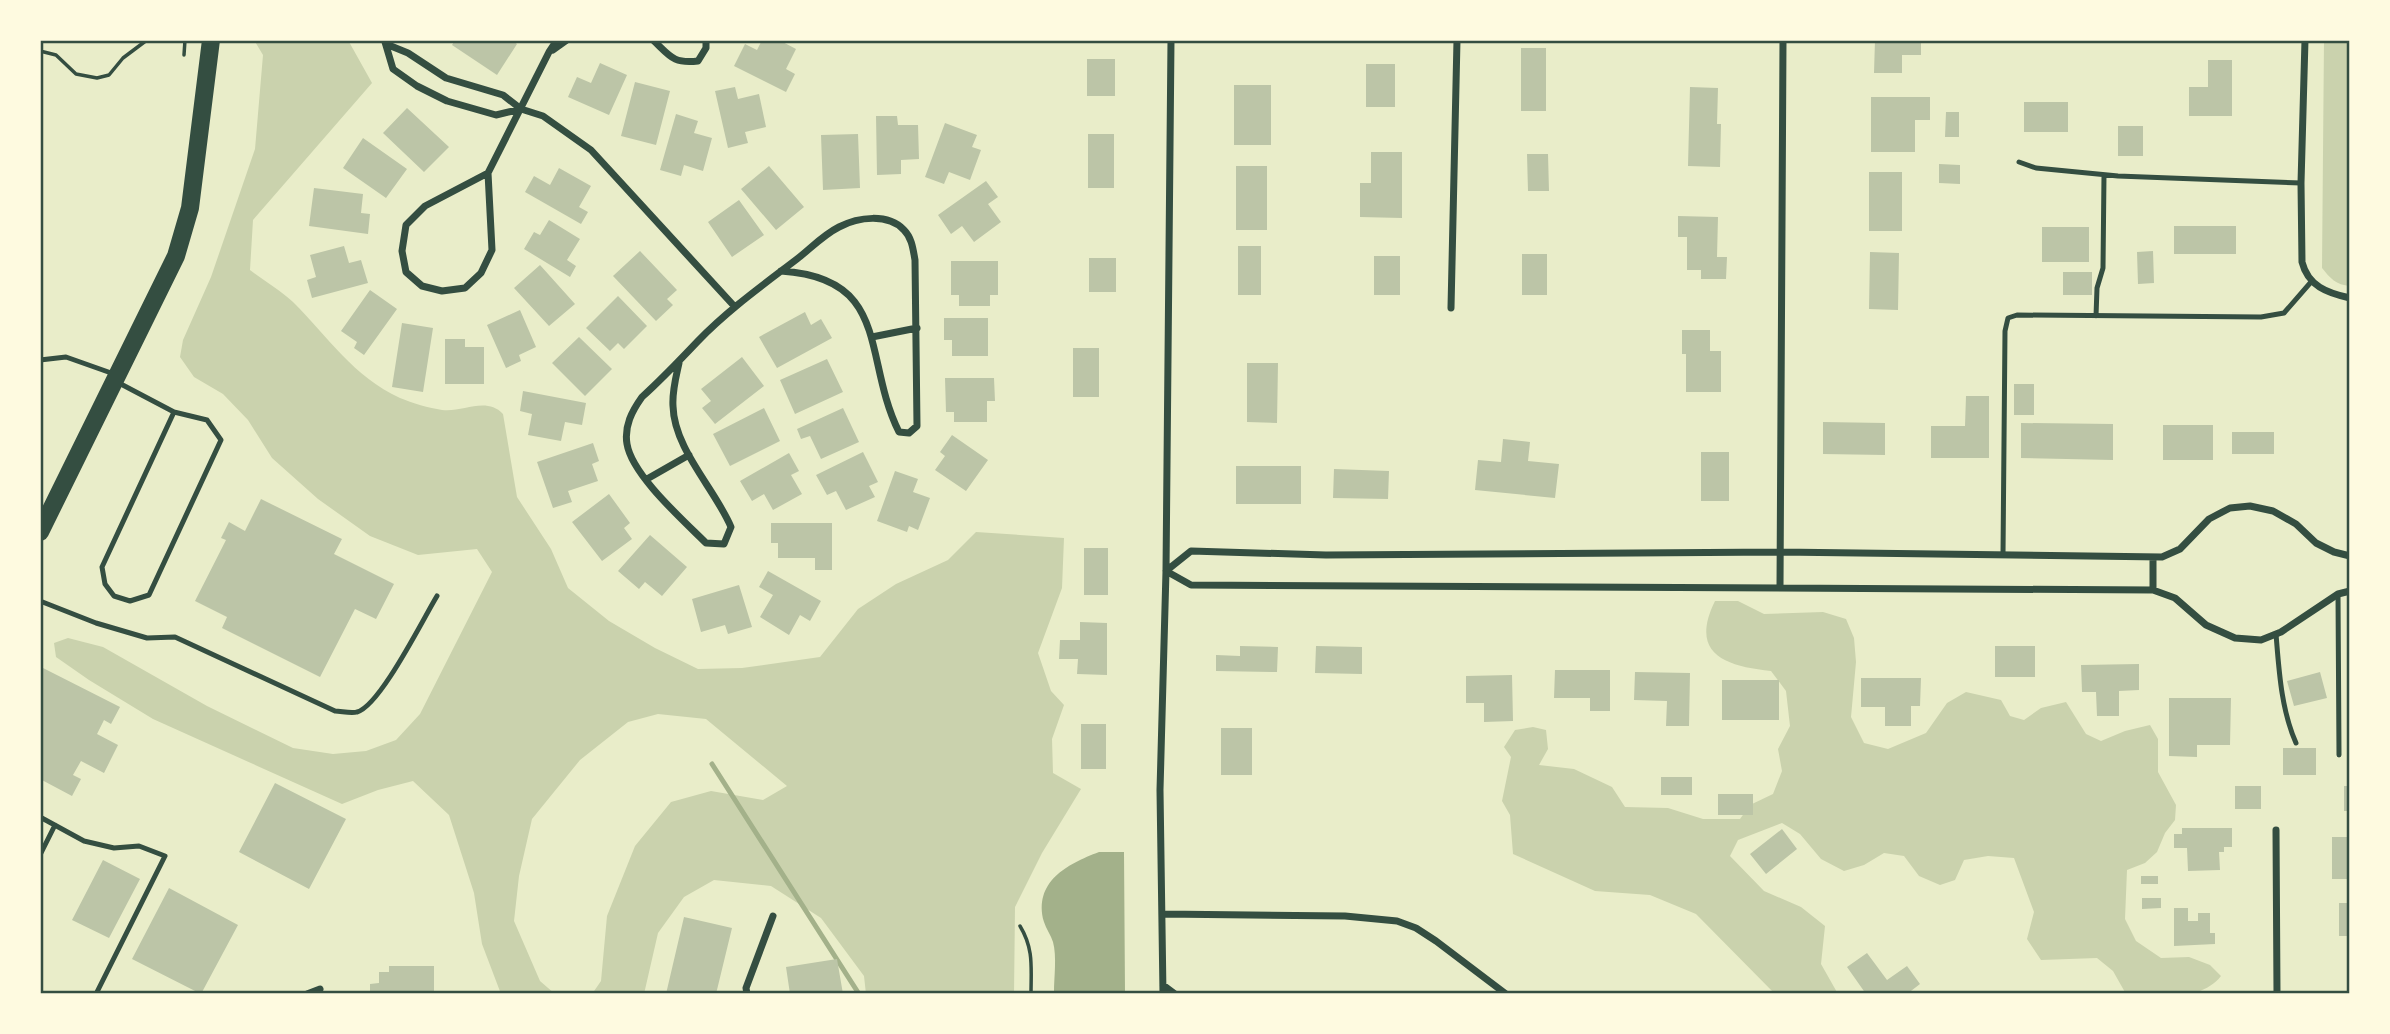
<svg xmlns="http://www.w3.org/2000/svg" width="2390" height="1034" font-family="Signika,sans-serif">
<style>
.green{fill:#cad2ad}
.water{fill:#a3b18a}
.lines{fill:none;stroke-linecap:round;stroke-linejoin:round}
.stream{stroke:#a3b18a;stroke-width:5}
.building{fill:#bcc5a7}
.path{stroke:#344e41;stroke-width:3.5}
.service{stroke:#344e41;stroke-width:5}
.minor{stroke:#344e41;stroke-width:7}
.trunk{stroke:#344e41;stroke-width:18}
.neatline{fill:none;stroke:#344e41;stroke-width:2.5}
</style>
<rect width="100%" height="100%" fill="#e9edc9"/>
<path class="green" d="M254,40H348L372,83L253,220L250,270C264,281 280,290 293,302C328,337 354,377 400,398C412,403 429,408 442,410C462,413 486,396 503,414L517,497L551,549L568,588L609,621L655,648L698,669L742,668L820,657L858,609L896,584L948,560L976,532L1064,538L1062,588L1038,653L1051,691L1064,705L1052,739L1053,773L1081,789L1042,853L1015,907L1014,994H866L864,976L821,918L771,886L714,880L684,897L658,933L644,994H592L601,981L607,916L635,846L671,802L711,791L763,800L787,786L706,719L658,714L628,722L580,760L532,819L519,876L514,921L540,981L555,994H501L482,944L474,893L449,815L413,781L378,790L342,804L153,719L89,680L56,657L54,643L68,638L103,647L207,706L293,748L333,754L366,751L396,740L420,714L492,572L477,549L418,555L370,536L318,499L272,458L248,420L223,394L194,377L180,357L183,340L211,277L255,149L263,55Z
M2324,40H2350V286C2336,285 2330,278 2322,268Z
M1715,601H1738L1764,614L1823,612L1846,619L1854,638L1856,662L1851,717L1864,743L1888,749L1926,733L1947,703L1966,692L2001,700L2010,716L2024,720L2041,708L2066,702L2086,734L2101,741L2125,731L2150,725L2158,739V772L2176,805L2175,820L2165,833L2157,852L2145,863L2127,870L2125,919L2136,941L2161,958L2189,957L2210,965L2221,976C2200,1003 2157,994 2126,994L2113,971L2097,958L2041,960L2027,939L2034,912L2014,858L1988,856L1964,860L1955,880L1940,885L1919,876L1904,856L1884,853L1864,865L1844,871L1821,859L1800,834L1782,823L1738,840L1730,856L1764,891L1801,907L1825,926L1821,964L1838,994H1775L1696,914L1650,895L1595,891L1513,854L1510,815L1502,801L1511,757L1504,747L1515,730L1533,727L1546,730L1548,749L1539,765L1574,769L1612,787L1625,807L1668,808L1703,819H1740L1750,805L1773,794L1782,771L1778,749L1790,726L1786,691L1771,671C1725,666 1689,654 1715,601Z"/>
<path class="water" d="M1099,852H1124L1125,993L1054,992C1054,977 1057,957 1053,942C1051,935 1046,929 1044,922C1033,882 1067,864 1099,852Z"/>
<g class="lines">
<path class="stream" d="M712,764L859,994"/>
</g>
<path class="building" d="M455,40H512L517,44L497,75L452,45Z
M762,40H779L796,49L786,69L795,74L786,92L734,66L745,44L757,50Z
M1875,40H1921V55H1902V73H1874Z
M1521,48H1546V111H1521Z
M1087,59H1115V96H1087Z
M2208,60H2232V116H2189V87H2208Z
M600,63L627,75L609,115L568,97L577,77L591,83Z
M1366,64H1395V107H1366Z
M635,82L670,91L656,145L621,136Z
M1234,85H1271V145H1234Z
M735,87L738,99L759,94L766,127L745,132L748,143L728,148L715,91Z
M1690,87L1718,88L1717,124H1721L1720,167L1688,166Z
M1871,97H1930V120H1915V152H1871Z
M2024,102H2068V132H2024Z
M407,108L449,147L424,172L383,133Z
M1946,112H1959V137H1945Z
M676,114L698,121L694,133L712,138L703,171L684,165L681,176L660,170Z
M876,116H897L898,125H918L919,159L901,160V174L877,175Z
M945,123L977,135L972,147L981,150L970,180L949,172L944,184L925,177Z
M2118,126H2143V156H2118Z
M858,134L860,188L823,190L821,135Z
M1088,134H1114V188H1088Z
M363,138L407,169L386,198L343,168Z
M1371,152H1402V218L1360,217V183H1371Z
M1527,154H1548L1549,191H1528Z
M1939,164L1960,165V184L1939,183Z
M769,166L804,207L776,230L741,189Z
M1236,166H1267V230H1236Z
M559,168L591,186L579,207L588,212L581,224L525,192L534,176L550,185Z
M1869,172H1902V231H1869Z
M986,181L998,197L988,204L1001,222L974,242L962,226L951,234L938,215Z
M314,188L363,194L361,213L370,214L368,234L309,226Z
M739,200L764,235L732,257L708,222Z
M1678,216L1718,217L1717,257H1727L1726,279H1701V270H1687V237H1678Z
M549,220L580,239L567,260L576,266L570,277L524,249L534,232L540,235Z
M2174,226H2236V254H2174Z
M2042,227H2089V262H2042Z
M344,246L349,263L361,260L368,283L312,298L307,280L316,277L310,255Z
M1238,246H1261V295H1238Z
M640,251L677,290L667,299L673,305L656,321L613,276Z
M2153,251L2154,283L2138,284L2137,252Z
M1870,252L1899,253L1898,310L1869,309Z
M1522,254H1547V295H1522Z
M1374,256H1400V295H1374Z
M1089,258H1116V292H1089Z
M951,261H998V295H990V306H959V295H951Z
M540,265L575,304L549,326L514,288Z
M2063,272H2092V295H2063Z
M370,290L397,309L364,355L354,348L357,342L341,331Z
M618,296L647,326L624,349L618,343L610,351L586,328Z
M520,310L536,347L519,355L521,361L506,368L487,325Z
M805,312L811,325L821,319L832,338L777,368L759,337Z
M944,318H988V356H952V340H944Z
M402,323L433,328L423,392L392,387Z
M1682,330H1710V351H1721V392H1686V354H1682Z
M579,337L612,369L585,396L552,363Z
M445,339H465V347H484V384H445Z
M1073,348H1099V397H1073Z
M742,357L764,386L715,424L702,408L711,401L701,389Z
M827,359L843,392L795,414L780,380Z
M1247,363H1278L1277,423L1247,422Z
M945,378H994L995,401H987V422H954V412H946Z
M2014,384H2034V415H2014Z
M523,391L586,403L582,425L565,422L561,441L528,435L532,414L520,411Z
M1966,396H1989V458H1931V426H1965Z
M764,408L780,441L730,466L713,434Z
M843,408L859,442L821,459L810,436L801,439L797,429Z
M1823,422L1885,423V455L1823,454Z
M2021,423L2113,424V460L2021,458Z
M2163,425H2213V460H2163Z
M2232,432H2274V454H2232Z
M952,435L988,460L966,491L935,470L945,456L940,452Z
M1503,439L1530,442L1528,461L1559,464L1555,498L1475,490L1478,460L1501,462Z
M593,443L599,461L592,464L598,481L568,491L572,502L553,508L537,462Z
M863,452L878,482L869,486L875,497L846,510L836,491L827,495L816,475Z
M1701,452H1729V501H1701Z
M789,453L799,471L791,475L802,494L773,510L764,494L752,501L740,481Z
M1236,466H1301V504H1236Z
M1334,469L1389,471L1388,499L1333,498Z
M895,471L918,479L913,492L930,498L918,530L909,526L907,532L877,521Z
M609,494L630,523L624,528L632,539L602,561L572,522Z
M261,499L342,539L334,554L394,584L376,619L355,609L320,677L222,628L227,617L195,601L226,540L221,538L229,522L245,531Z
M771,523H832V570H815V558H778V543H771Z
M650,535L687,567L662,596L645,582L639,589L618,571Z
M1084,548H1108V595H1084Z
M768,571L821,601L810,621L800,615L789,635L760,617L773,595L759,587Z
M739,585L752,627L728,634L725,625L701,632L692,599Z
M1080,622L1107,623V675L1077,674L1078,659H1059L1060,640H1080Z
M1240,646L1278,647L1277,672L1216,671V655L1240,656Z
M1316,646L1362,647V674L1315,673Z
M1995,646H2035V677H1995Z
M2139,664V690L2119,691V716H2097L2096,692H2082L2081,665Z
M43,668L120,707L111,724L104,720L97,734L118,745L104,773L81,761L73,775L81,779L72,796L40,779V674Z
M1555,670H1610V711H1590V698H1554Z
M1635,672L1690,673L1689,726H1666L1667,701L1634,700Z
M2320,672L2327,698L2294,706L2287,681Z
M1512,675L1513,721L1484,722V703H1466V676Z
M1861,678H1921L1920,706H1911V726H1885V707H1861Z
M1722,680H1779V720H1722Z
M2169,698H2231L2230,745H2197V757L2169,756Z
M1081,724H1106V769H1081Z
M1221,728H1252V775H1221Z
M2283,748H2316V775H2283Z
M1661,777H1692V795H1661Z
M275,783L346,819L309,889L239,852Z
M2235,786H2261V809H2235Z
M2344,786H2350V811H2344Z
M1718,794H1753V815H1718Z
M2182,828H2232V847H2224V852H2219L2220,870L2188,871L2187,848H2174V834H2182Z
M1782,829L1797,849L1766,874L1750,854Z
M2332,837H2350V879H2332Z
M103,860L140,879L109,938L72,920Z
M2141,876H2158V884H2141Z
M169,888L238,925L201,994L132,959Z
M2142,898H2161V908L2142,909Z
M2339,903H2350V936H2339Z
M2174,908H2188V921H2198V913H2210V933H2215V944L2174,946Z
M684,917L732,928L716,994H666Z
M1867,953L1887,980L1907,966L1920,984L1907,994H1866L1847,967Z
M837,959L843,994H790L786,967Z
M389,966H434V994H370V984L379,983V972H389Z"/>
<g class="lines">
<path class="path" d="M40,51L56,55L76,74L97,78L109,75L123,58L147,40
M184,55L185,40
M1020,926C1034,949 1031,968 1031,994"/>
<path class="service" d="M2019,162L2036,168L2118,176L2301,183
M2096,316L2097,288L2103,268L2104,175
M40,360L66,357L114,374
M117,382L174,412L207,420L221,440L149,595L130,601L114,596L105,584L102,567L174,412
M2003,555L2005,331L2008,318L2017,315L2261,317L2284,313L2311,282
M2338,594L2339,755
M40,601L96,623L147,638L175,637L335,711C341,711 351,714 357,712C380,706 423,619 437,596
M2276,634C2279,670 2281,709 2296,743
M40,817L84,841L114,848L139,846L165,856L96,994
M40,855L55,825"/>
<path class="minor" d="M653,40C670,56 673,64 698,61L706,48V40
M2305,40L2301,183L2302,262C2308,286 2327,293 2350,298
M385,42L393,69L417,86L447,101L496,115L521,109
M386,44L408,53L446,78L503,95L521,109L543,116L591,150L735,307
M553,50L567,40
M488,173L492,250L481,273L465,288L442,291L422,286L406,272L402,251L406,225L425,206L488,173L549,52L557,40
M1451,308L1457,40
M872,337L917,328
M679,363C676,377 672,391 673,406C674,449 715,489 731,527L724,544L706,543C683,520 632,475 627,444C624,426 632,411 642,397C662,379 680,360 698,341C728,310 763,285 797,259C810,249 823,235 839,227C858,217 888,213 904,230C912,238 913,249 915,260L917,426L909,433L899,432C862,358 892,278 781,271
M647,479L689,455
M2350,556L2334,552L2316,543L2296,524L2273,511L2250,506L2230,508L2209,519L2180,549L2162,557L1780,552L1326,555L1191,551L1166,571L1191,585L2153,590L2175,598L2206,625L2235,638L2261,640L2281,632L2338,594L2350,591
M1780,587L1783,40
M2153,590V557
M2276,830L2277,994
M1163,914L1345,916L1397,921L1416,928L1436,941L1506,994
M1163,985L1175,994
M307,994L320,989
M747,994L746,988L773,916
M1163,994L1160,790L1166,571L1171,40"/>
<path class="trunk" d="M40,532L176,256L190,208L211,40"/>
</g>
<rect width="2390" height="1034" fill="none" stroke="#fefae0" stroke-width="84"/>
<rect x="42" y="42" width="2306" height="950" class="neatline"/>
</svg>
